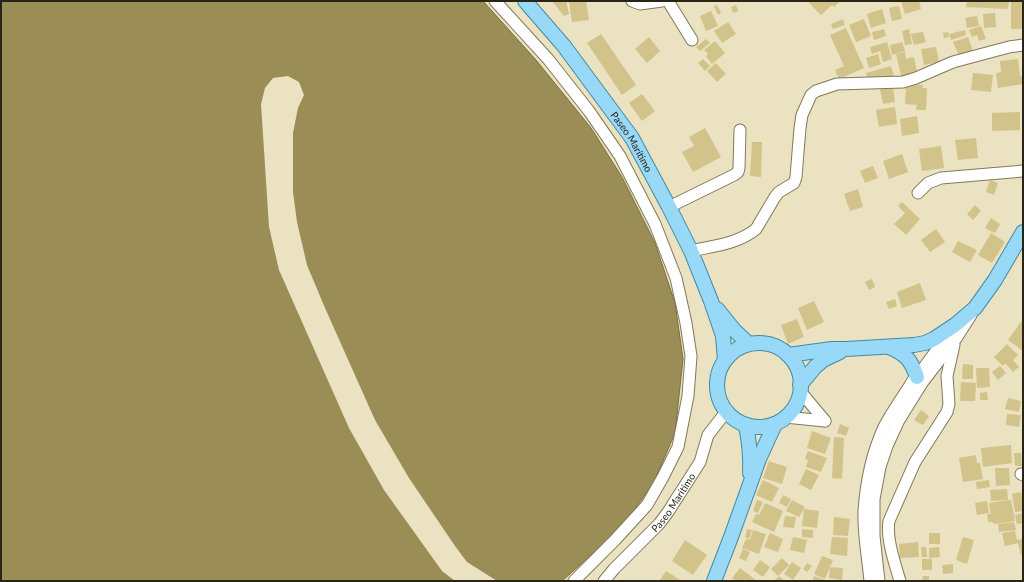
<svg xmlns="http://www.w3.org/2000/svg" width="1024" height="582" font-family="Lato,sans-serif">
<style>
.water{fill:#9a8d55;stroke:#786e43}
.pier{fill:#eae2c1}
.building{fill:#d1c38a}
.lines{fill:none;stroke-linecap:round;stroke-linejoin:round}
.minor-casing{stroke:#80795a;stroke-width:13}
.major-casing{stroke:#438aa5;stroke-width:16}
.minor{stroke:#fff;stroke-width:11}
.major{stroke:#97d9f7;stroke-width:14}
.labels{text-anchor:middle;stroke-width:3;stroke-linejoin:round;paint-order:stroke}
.street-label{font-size:10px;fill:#282518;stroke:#f7efce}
</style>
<rect width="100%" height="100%" fill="#eae2c1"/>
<path class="water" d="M1,1H483L536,60L591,128L622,177L655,243L675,303L683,359L675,433L653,484L620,529L562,581H1Z"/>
<path class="pier" d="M288,76L299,82L304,95L298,108L293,133V192L297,222L307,265L325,308L375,420L409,478L455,546L467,562L497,581H455L442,571L384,490L349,428L279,270L269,227L261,104L265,88L273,78Z"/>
<path class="building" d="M552,1H566L569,14L564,16Z
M569,1H586L589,20L572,22Z
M810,1H840L834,7L832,5L821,15L809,3Z
M901,1H919L921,9L905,14Z
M967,1H1009L1008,9L966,7Z
M1011,1H1023V29H1011Z
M717,5L721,13L718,15L714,6Z
M736,5L738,11L733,13L731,7Z
M899,6L902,19L892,21L889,8Z
M882,9L886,23L871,28L867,14Z
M711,11L718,26L706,31L700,16Z
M995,13L996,27L984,28L983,14Z
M977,16L979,26L967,28L965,18Z
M843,19L845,25L833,29L831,24Z
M864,19L871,36L856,42L849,25Z
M728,22L736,34L722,43L714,31Z
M981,26L986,39L979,41L977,35L972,37L969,30Z
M846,28L864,68L839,79L835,70L844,66L830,35Z
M884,29L886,36L874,40L872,32Z
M909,29L912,44L905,45L902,31Z
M965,30L966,35L951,40L949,34Z
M923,32L926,42L914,45L911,34Z
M948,32L949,37L944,38L943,33Z
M601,34L636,85L622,95L587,43Z
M649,37L660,51L647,63L635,49Z
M968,37L973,51L959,56L953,42Z
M706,39L710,43L700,51L696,47Z
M715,41L725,53L712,64L706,56L708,54L704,50Z
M887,42L892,59L883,62L880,51L872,54L870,47Z
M902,42L905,51L892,55L890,45Z
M936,47L939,62L924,65L921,49Z
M905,52L906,59L914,57L917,72H914L915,76L902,79L896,54Z
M878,54L881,64L869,68L866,58Z
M703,59L710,66L705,71L698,63Z
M1018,59L1020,76H1023V84L998,88L996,73L1001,72L1000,61Z
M716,63L726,74L717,82L707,71Z
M891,66L894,76L869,83L866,73Z
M973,73L993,75L991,92L971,90Z
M906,84L923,85L922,88H927L926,110H916L917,105L905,104Z
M893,87L895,102L883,104L880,89Z
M642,94L655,111L642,121L629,103Z
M895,107L897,124L879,127L876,110Z
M1020,112V130L992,131V113Z
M917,116L919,133L902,136L900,119Z
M705,128L721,157L693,172L682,152L694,146L689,137Z
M976,138L978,158L958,160L955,140Z
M752,142H762L761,177L750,176Z
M941,146L944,168L922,171L919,149Z
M902,154L908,172L889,179L883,161Z
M873,166L878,178L865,183L860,171Z
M990,180L998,183L994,195L986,192Z
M858,189L863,207L850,211L844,194Z
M902,202L920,219L906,235L894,224L905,213L898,206Z
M975,205L981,211L973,220L967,214Z
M991,218L1000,224L995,233L985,228Z
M936,229L945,242L930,252L921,240Z
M991,233L1005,242L992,263L978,255Z
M958,241L977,250L970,262L952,252Z
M872,279L875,287L869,290L865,282Z
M920,283L926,300L902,308L897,292Z
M895,299L897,306L889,309L886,302Z
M814,301L824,322L807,330L798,308Z
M797,319L804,337L788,344L781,325Z
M1023,319V351L1008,340Z
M1007,344L1018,355L1013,360L1019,367L1013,372L1005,363L1003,366L994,357Z
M963,364L973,365V379H962Z
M1000,366L1006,373L998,380L992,372Z
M976,368H989L990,387L977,388Z
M961,382L976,383L975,401H960Z
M987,392L988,400H980V393Z
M1008,398L1021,401L1019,412L1005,409Z
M921,410L929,416L923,425L914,420Z
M1007,414L1021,415L1019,427L1006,425Z
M840,424L849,428L846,436L837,433Z
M812,431L831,438L825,454L807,448Z
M834,437L844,438L842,479L832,478Z
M1011,445L1012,463L983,467L981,448Z
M808,451L827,458L821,472L806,467L808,460L805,459Z
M1014,453H1021L1022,466H1015Z
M976,455L977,463H980L983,479L963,482L959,458Z
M769,461L787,467L782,484L763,478Z
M995,468H1009L1010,485L996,486Z
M806,469L819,475L811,490L799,484Z
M763,480L779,488L772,502L756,495Z
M989,480L990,487L977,489L976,482Z
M1007,489L1008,500L991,501L990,490Z
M1021,492L1023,503V511L1015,512L1012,494Z
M783,495L791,499L787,507L779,503Z
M757,500L763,502L758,513L753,511Z
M792,500L805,507L799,517L786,511Z
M1009,500H1011L1015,521L994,524L993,522H988L987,514H991L989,503Z
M987,501L989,513L977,515L975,503Z
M765,503L783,511L774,532L752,522L756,514L759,515Z
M804,509L819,511L817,528L802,526Z
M1023,513V523L1017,524L1015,515Z
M785,516L796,517L794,528L783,527Z
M834,517L850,519L848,536L833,535Z
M1014,522L1016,530L999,532L998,524Z
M747,529L752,530L749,539L745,537Z
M802,529L813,530V538L802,537Z
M753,530L766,534L759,554L742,548L746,539L750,540Z
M1015,531L1017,540L1023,539V555H1021L1018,543L1005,546L1002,533Z
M770,533L783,539L778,552L764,547Z
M929,533H940V544H929Z
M793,537L807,540L804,553L790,550Z
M832,537L848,538L847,556L830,554Z
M963,537L974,540L967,564L956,560Z
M685,540L707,555L693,575L672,561Z
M918,542L919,557L900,558L899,544Z
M921,547H926L927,557H922Z
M939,547L940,557L929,558V548Z
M743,549L750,552L746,561L739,558Z
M822,556L833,560L825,579L814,574Z
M782,558L789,565L778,576L771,569Z
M922,559H932V570H922Z
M760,560L770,567L763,577L753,570Z
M792,562L801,568L793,580L784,574Z
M807,563L812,566L807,572L803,569Z
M953,564V573L943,574L942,565Z
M830,567L843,568L842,580L829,578Z
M740,568L757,581H736L732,578Z
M666,571L682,581H659Z
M779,576L785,581H774Z
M814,576L825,580V581H812Z
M923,576H929V581H922Z"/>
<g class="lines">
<defs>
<g id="minor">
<path d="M495,1L548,59L589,111L620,156L655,224L676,278L686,323L691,356L688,396L678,447L663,477L647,505L615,540L574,581"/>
<path d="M632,1L640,4L662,1"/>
<path d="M668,1L692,40"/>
<path d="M918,193L928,183L941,178L1023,171"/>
<path d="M669,207L734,175L738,172L739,168L740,130"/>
<path d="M691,251C713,246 738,244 756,229L775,197L779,192L794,183L796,177L800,128L802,115L811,95L816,91L837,84L903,82L916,78L953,62L1009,47L1023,45"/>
<path d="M800,391L825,421"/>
<path d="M785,417L825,421"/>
<path d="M1021,474L1023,475"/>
<path id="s1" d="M604,581L614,569L659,524L668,512L700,462L708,435L726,412"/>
<path d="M870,581C868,558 863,534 864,511C866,482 872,453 884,427C893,410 905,394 915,377H917L952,329"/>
<path d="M879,581L874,536V499L880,467L887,446L899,420L922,383L955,340L971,315"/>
<path d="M900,581C895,564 886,538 889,521L915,462L947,412L949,404L947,376L954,345"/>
</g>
<g id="major">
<path id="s2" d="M525,1L564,46L632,138L669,207L691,251L711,301L723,336L725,360"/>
<path d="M717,309L734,330L749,344"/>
<circle cx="759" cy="385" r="42"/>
<path d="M889,347C906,354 911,360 917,377"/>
<path d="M788,355L832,349H846L914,345L925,343L934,339L955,325L975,308L995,280L1023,232"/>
<path d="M800,385L815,367L823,360L840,352"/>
<path d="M746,425C749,441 751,457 750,473"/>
<path d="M714,581L731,537L759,459L775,424"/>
</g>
</defs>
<use href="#minor" class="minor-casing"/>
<use href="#major" class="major-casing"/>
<use href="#minor" class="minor"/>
<use href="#major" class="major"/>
</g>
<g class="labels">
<g class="street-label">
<text dy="4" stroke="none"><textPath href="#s2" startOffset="177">Paseo Marítimo</textPath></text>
<text dy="4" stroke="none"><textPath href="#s1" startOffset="105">Paseo Marítimo</textPath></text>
</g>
</g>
<rect width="1024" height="582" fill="none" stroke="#282518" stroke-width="4"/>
</svg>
